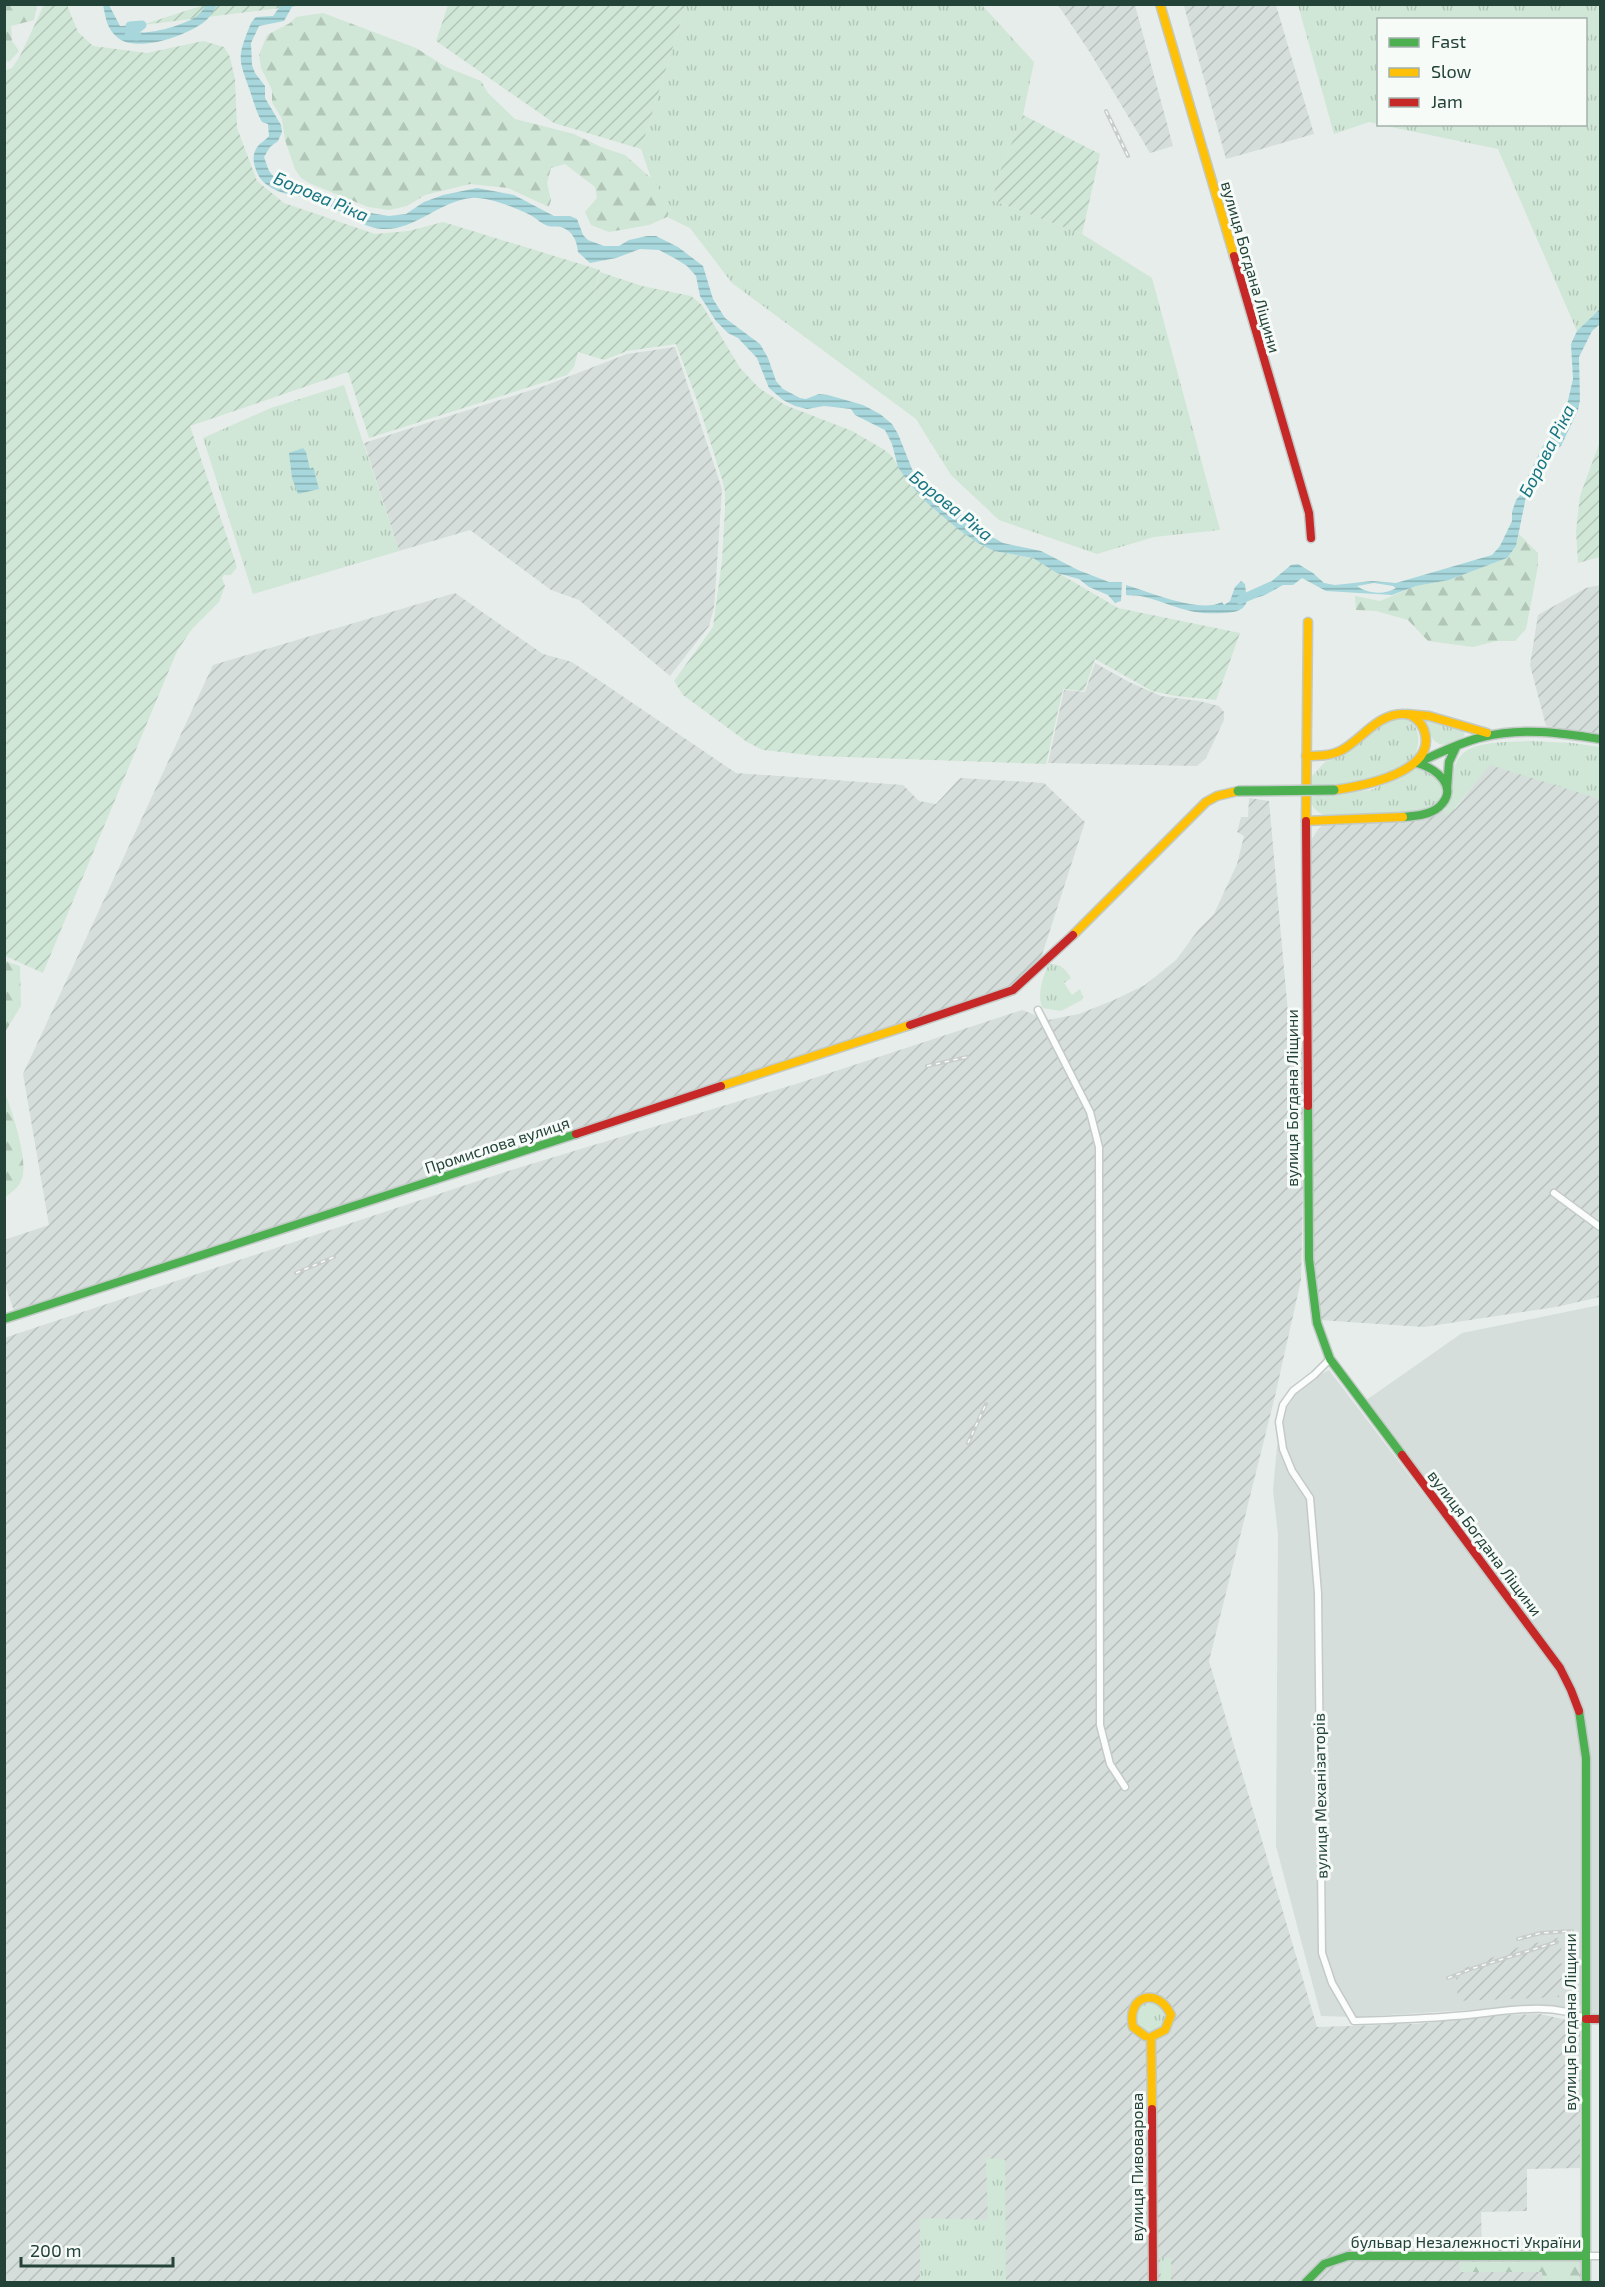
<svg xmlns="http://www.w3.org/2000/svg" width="1605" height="2287" font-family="'Exo 2',sans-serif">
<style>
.built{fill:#d5deda}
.industrial{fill:url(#industrial-furrows)}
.grass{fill:url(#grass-tufts)}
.forest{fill:url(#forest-firs)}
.garden{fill:url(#garden-furrows)}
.water{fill:url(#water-rules);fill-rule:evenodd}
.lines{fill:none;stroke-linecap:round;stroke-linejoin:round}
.river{stroke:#a7d7dc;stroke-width:9}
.street-casing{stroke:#c4cac7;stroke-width:9}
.fast-casing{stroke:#c2cac7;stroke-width:11}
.slow-casing{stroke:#c2cac7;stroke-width:11}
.jam-casing{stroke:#c2cac7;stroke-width:11}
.street{stroke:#fbfcfc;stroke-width:6}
.fast{stroke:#4caf50;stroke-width:8}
.slow{stroke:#ffc107;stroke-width:8}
.jam{stroke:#c62828;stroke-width:8}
.rail-casing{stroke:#c8cdcb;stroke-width:4}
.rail{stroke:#f6fbf8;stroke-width:1.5;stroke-dasharray:4.5;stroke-linecap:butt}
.fast-bridge-casing{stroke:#c2ccc8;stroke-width:12;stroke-linecap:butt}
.fast-bridge{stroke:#4caf50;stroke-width:9}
.labels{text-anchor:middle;stroke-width:6;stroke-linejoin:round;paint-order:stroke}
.street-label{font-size:16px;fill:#234238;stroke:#f6fbf8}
.water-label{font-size:18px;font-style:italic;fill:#187582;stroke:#f6fbf8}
</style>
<defs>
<pattern id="industrial-furrows" width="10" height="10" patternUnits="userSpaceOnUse" patternTransform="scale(1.5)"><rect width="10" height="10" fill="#d5deda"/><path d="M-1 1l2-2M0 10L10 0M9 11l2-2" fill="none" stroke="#b7c0bc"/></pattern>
<pattern id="grass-tufts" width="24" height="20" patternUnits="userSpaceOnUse" patternTransform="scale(1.5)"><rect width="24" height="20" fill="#d0e6d6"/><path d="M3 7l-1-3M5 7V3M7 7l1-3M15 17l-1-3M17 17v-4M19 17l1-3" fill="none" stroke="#b2c6b8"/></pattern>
<pattern id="forest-firs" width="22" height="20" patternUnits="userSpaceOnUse" patternTransform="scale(1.5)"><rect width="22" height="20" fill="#d0e6d6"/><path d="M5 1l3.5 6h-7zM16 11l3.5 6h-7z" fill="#b2c6b8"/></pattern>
<pattern id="garden-furrows" width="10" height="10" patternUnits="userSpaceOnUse" patternTransform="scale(1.5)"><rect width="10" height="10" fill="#d0e6d6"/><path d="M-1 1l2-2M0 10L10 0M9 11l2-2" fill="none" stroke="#b2c6b8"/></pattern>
<pattern id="water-rules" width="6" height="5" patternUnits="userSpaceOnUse" patternTransform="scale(1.5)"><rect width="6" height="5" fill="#a7d7dc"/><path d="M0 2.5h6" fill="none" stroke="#88b0b3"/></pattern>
</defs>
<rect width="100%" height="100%" fill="#e7edea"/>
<path class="built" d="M1600,1305V2018H1590L1588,1745L1585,1718L1581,1704L1365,1401L1462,1333Z
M1329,1370L1544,1652L1564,1682L1572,1701L1580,1730L1582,1948L1581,2005L1572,2009L1532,2006L1356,2017L1321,2016L1276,1846L1278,1535L1273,1490L1277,1447L1286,1409L1298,1391L1312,1379Z"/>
<path class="industrial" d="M1190,4L1276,5L1314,134L1226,159L1184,6Z
M1058,5H1135L1173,146L1150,153L1089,51Z
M675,347L722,489L714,608L709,626L670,676L579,600L551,590L470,530L399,551L364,443L544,386L627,354Z
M1600,585V735L1546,726L1530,665L1538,615L1586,588Z
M455,593L543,654L572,662L736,773L903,785L919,801L936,804L960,778L1044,783L1085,822L1040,961L1014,984L980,998L14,1311L5,1285L4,1240L49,1225L23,1074L213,665Z
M1095,663L1129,682L1161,696L1199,701L1219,706L1224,712V720L1206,758L1197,766L1048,763L1064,690L1085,692Z
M1490,764L1600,799V1297L1556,1307L1424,1327L1319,1320L1312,1285L1311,840L1319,828L1325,824L1422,819L1432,817L1454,805L1455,809Z
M1249,798L1269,801L1291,1047L1303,1048V1120H1297L1303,1188L1301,1280L1275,1396L1209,1661L1317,2027L1383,2025L1394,2023L1415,2024L1499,2015L1540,2014L1580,2023V2168L1527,2169V2211L1481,2212L1482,2249H1581V2282H5L4,1338L508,1171L799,1083L1022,1010L1048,1020L1079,1014L1114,1000L1145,985L1176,960L1199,929L1214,914L1237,864L1244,836L1237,832L1241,817H1248Z
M1561,1937L1562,1992L1559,1993V1997L1458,2001L1456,1978L1463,1975L1465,1968L1519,1947Z"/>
<path class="grass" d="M686,5H982L1034,62L1023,115L999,174L992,200L1082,234L1152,278L1220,530L1154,537L1097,554L999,520L951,475L916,419L732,283L690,228L667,217L671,207L651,178L641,149Z
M1298,5H1600V309L1577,331L1498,149L1381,125L1586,124V20H1378V124L1369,122L1334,134Z
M344,385L399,551L253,594L203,438L271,408Z
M1402,717C1422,723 1421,744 1413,760L1379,777L1353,784H1309L1311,777L1325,762L1341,755L1382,725Z
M1424,720L1465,731L1464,736C1460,740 1456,741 1451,743C1433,750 1430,733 1424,720Z
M1529,741L1572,743L1600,747V799L1490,765L1454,809L1445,816L1444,812C1452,798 1452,787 1454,771C1458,738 1504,743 1529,741Z
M1419,768C1445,775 1446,786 1435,808L1409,816L1328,817C1318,813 1311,808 1310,797L1371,790Z
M1049,964C1060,963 1066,969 1071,978L1064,983L1072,995L1080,989L1083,997L1082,1000L1061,1011L1043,1008C1036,998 1043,975 1049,964Z
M1134 2017a16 16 0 1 1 32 0a16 16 0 1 1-32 0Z
M986,2158L1005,2160L1006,2282H920V2218L988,2220Z
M1160,2258H1171V2281H1161Z"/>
<path class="forest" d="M4,5H37L34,20L11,26L12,41L19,51L9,62L5,61Z
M323,13L416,48L446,67L481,81L488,93L515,119L574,134L601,147L625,155L651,178L671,207L667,217L649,225L609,232L591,225L585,212L597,198L595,187L565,164L551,168L547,183L551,200L549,207L508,188L470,184L425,195L407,206L389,210L368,207L309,183L301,178L295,169L285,140L282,119L272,102V90L261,68L259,55L267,35L290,23L296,17Z
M1519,534L1538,553V566L1526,629L1515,641H1496L1473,647L1428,641L1408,620L1376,611L1356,610L1355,596L1380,601L1416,586L1449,580L1507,558L1516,546Z
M5,961L20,966L21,1006L5,1032Z
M5,1093C12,1111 30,1164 21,1181C18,1188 11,1193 5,1197Z
M1579,2261V2282H1543L1542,2272H1460L1459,2262Z"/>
<path class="garden" d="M44,5H67L78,32L93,46L147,53L203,41L224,47L230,57L235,80L237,128L257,181L284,203L375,234L409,231L443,222L600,270L590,308L600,272L642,286L691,296L702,305L740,368L759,388L785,405L852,431L883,449L891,455L909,483L927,503L978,543L994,551L1033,558L1118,608L1240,633L1216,700L1176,696L1152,691L1095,659L1084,691L1063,689L1046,764L818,756L763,750L747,742L683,695L674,681L713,627L722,561L725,509V492L722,479L698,403L676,344L627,351L604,360L578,352L574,367L567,375L369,438L348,372L190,426L237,567L231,575H224L222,578L225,586L219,602L192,629L177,651L43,973L5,956L4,71L12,68L20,56Z
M204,5H305L142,25Z
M448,5H686L641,149L554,123L436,41Z
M1023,115L1100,154L1082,234L992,200L999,174Z
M1600,441V557L1578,563L1576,531L1580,496Z"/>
<path class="water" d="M103,5H109L120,26L142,25L129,30C142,38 185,25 197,16C201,13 203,9 206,5H217C213,11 209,19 203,23C184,36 138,53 118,38C106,28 106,18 103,5Z
M281,5H293L284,21L259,26L251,43L252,65L255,73L265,86V98L281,125L282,132L278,141L270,147L264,157L269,171L275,178L292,186L310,189L333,198L364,212L389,216L406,214L424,202L443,195L477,188L514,195L554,216H570L577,219L583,235L588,240L604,246H619L629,240L647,236H656L678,247L703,266L713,299L725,318L760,344L768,358L776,381L783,389L800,398L806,399L819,394L828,395L863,405L880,414L892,424L898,434L914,474L978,529L1003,543L1041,551L1078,570L1109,582H1122L1121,601L1115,603L1108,595L1089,587L1079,579L1057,573L1033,558L994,551L978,543L958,529L927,503L909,483L898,467L892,444L885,430L855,415L851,409L824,406L807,409L795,406L783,400L769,388L757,358L738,338L728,333L716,321L700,296L696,276L687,266L676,259L659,250L640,249L616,258L590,263L578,252C577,241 573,231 561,227C557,226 552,227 548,226C542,224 537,219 532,216C519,209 487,196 471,198C440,201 414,231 382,229C360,227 343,211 323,203C300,194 263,197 255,167C253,161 253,154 256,149C259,143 265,141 269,136L268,124L262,122C256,112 254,102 250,91C241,64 236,61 247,33C250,26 250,23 256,17L273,16Z
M1600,309V324L1592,331L1579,357L1580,400L1578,410L1561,446L1548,455L1526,497L1516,546L1507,558L1449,580L1416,586L1392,595L1326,591L1302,578L1293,585H1283L1265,595L1247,601C1243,612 1234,612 1224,613C1187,615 1178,606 1145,597C1139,595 1132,596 1126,595V585C1150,592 1200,614 1222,602L1224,605L1230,601L1235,587L1241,581L1245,584L1246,593L1255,595L1291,565L1298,564L1313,573L1324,583L1335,585L1372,581L1396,583L1492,555L1500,546L1512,521V512L1516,500L1523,492L1524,484L1544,444L1558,428L1566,409L1573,379L1571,344L1577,331ZM1374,583L1393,586L1396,588C1385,595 1368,594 1357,586Z
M303,448L306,452L310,469L313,467L319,489L298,494L292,478L289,453Z"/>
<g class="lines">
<path class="river" d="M130,26L142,25L129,35L137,36
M1240,600L1271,586"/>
<defs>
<path id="street" d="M1038,1010L1090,1112L1099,1147L1100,1725L1110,1764L1125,1787
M1554,1193L1600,1227
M1330,1359L1314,1375L1293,1391L1283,1405L1279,1422L1283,1449L1292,1471L1310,1498L1318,1593L1322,1953L1332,1983L1354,2021C1387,2020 1421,2019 1454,2016C1494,2014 1549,1999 1586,2019
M1586,2256H1600"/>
<path id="fast" d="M1417,763C1438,754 1460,742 1483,737C1520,727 1562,733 1600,739
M1447,789L1449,762L1456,747
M1403,817C1415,816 1430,815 1439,807C1461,787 1435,768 1417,763
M1308,1106L1309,1259L1317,1323L1330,1359L1402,1455
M4,1319L576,1134
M1579,1711L1586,1758V2282
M1306,2282L1324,2264L1348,2256H1586"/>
<path id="slow" d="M1160,4L1234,256
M1308,622L1306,821L1403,817
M1407,714L1429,716L1487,733
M1306,756C1318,756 1331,756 1342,750C1362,739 1378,713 1404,714C1413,714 1421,722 1424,730C1439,772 1363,786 1334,790
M1073,935L1206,802L1217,796L1238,791
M721,1086L910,1025
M1145,2036L1133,2027C1126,1995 1158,1986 1171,2015L1165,2030L1151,2037L1152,2109"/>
<path id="jam" d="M1234,256L1309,513L1311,538
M1306,821L1308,1106
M910,1025L1013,990L1073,935
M576,1134L721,1086
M1402,1455L1560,1668L1571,1690L1579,1711
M1586,2019H1600
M1152,2109L1153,2282"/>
</defs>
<use href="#street" class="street-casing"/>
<use href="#fast" class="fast-casing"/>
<use href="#slow" class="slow-casing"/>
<use href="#jam" class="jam-casing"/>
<use href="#street" class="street"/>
<use href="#fast" class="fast"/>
<use href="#slow" class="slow"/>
<use href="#jam" class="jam"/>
<defs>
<path id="rail" d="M1106,111L1128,156
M927,1066L967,1057
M296,1273L334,1257
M968,1443L986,1404
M1518,1939L1541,1933L1572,1931
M1448,1978L1474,1968L1557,1942"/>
</defs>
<use href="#rail" class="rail-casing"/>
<use href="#rail" class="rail"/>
<defs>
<path id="fast-bridge" d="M1238,791L1334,790"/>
</defs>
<use href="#fast-bridge" class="fast-bridge-casing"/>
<use href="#fast-bridge" class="fast-bridge"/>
</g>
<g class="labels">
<g class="street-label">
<text transform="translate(1251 267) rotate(74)" y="6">вулиця Богдана Ліщини</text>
<text transform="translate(1292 1098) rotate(-90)" y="6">вулиця Богдана Ліщини</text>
<text transform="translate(497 1145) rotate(-18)" y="6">Промислова вулиця</text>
<text transform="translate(1485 1543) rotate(53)" y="6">вулиця Богдана Ліщини</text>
<text transform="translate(1320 1796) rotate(-91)" y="6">вулиця Механізаторів</text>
<text transform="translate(1570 2022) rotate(-90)" y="6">вулиця Богдана Ліщини</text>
<text transform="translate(1137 2167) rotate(-90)" y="6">вулиця Пивоварова</text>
<text x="1466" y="2248">бульвар Незалежності України</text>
</g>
<g class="water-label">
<text transform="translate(321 197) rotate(23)" y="6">Борова Ріка</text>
<text transform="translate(1547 451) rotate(-63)" y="6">Борова Ріка</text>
<text transform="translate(951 506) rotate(39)" y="6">Борова Ріка</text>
</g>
</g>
<rect width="1605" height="2287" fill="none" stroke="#234238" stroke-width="12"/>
<rect x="1377" y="18" width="210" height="108" fill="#f6fbf8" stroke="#a2b1ab" stroke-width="1.5"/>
<rect x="1389" y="38" width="30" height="9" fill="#4caf50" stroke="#a2b1ab" stroke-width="1.5"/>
<text x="1431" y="48" font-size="18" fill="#234238">Fast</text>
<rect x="1389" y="68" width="30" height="9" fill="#ffc107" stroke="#a2b1ab" stroke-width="1.5"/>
<text x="1431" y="78" font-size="18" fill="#234238">Slow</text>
<rect x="1389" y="98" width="30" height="9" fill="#c62828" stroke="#a2b1ab" stroke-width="1.5"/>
<text x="1431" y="108" font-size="18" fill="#234238">Jam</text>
<path d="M21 2257v9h152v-9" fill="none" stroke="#234238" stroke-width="3"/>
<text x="30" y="2257" font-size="18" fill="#234238" stroke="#f6fbf8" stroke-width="4.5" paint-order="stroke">200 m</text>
</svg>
